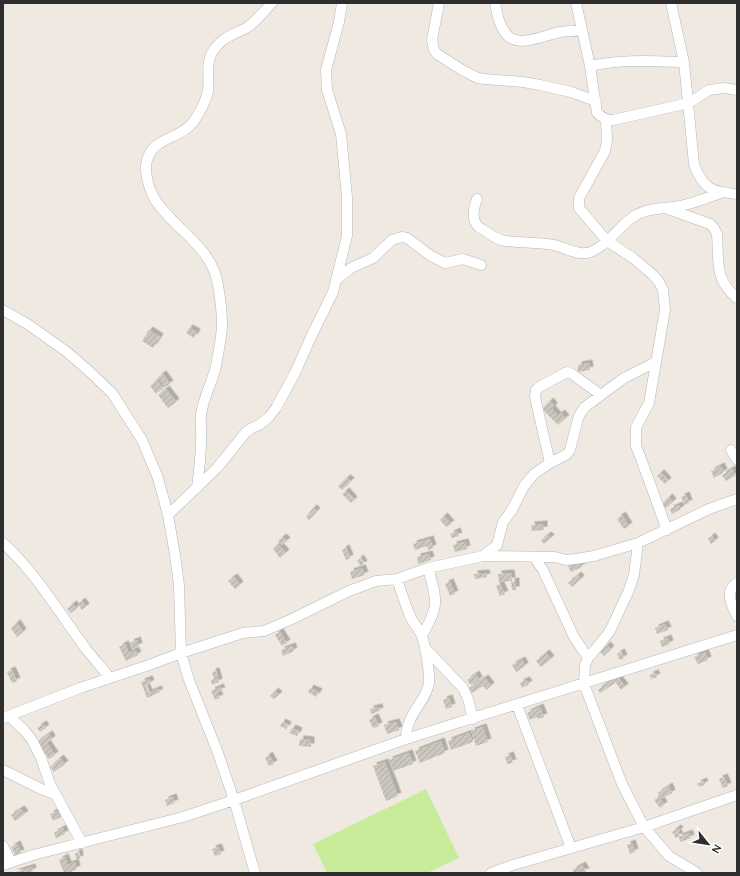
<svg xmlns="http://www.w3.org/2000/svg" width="740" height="876" font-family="Quicksand,sans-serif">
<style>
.pitch{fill:#c9ec9a}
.building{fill:url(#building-hatch);filter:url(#shadow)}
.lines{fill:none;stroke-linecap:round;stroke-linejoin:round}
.minor-casing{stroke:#b4b7c1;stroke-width:11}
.minor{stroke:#fff;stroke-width:10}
</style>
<defs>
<pattern id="building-hatch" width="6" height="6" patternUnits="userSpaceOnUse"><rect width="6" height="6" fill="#cbc7bf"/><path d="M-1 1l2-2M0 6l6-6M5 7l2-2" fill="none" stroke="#afaba4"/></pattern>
<filter id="shadow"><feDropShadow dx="3.5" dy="-3.5" stdDeviation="0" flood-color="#0004"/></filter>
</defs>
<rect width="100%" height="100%" fill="#efe9e1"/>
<path class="pitch" d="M426,789L459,858L427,873H327L313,844Z"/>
<path class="building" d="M189,328L197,332L194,338L186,333Z
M149,330L160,337L153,348L142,341Z
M589,363L590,370L578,372V365Z
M163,374L170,384L165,387L158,377Z
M157,380L163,388L156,394L150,386Z
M166,389L176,402L168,408L158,395Z
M550,401L554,406L552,409L558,416L561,413L566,418L558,425L542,409Z
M721,466L724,472L714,478L711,471Z
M732,469L736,475L726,481L722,475Z
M661,473L668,481L665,484L657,476Z
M347,478L351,481L342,490L338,486Z
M346,491L354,500L351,503L342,494Z
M686,495L689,503L685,505L681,497Z
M669,497L673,502L666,508L662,504Z
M679,505L681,509L672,514L670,509Z
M313,508L317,511L309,520L306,517Z
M622,515L629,526L624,529L617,519Z
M444,516L451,524L446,527L440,520Z
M544,524V530L532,531L531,525Z
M457,531L459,536L452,538L450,534Z
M548,535L551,538L544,544L541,540Z
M712,536L715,541L711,544L708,539Z
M283,537L287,541L282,545L278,541Z
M430,539L433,548L428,550L427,546L415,550L413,544Z
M465,542L467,549L455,552L453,545Z
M278,544L286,553L280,558L273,549Z
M346,548L350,558L346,560L342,550Z
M429,554L431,560L418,564L417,557Z
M360,558L364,564L361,566L357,561Z
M579,561L582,567L571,572L568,566Z
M362,568L365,575L352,579L350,572Z
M486,573L487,577L475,579L474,574Z
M511,573L512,581L499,582L498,574Z
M578,575L581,579L572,587L568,583Z
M234,577L240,585L235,589L228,581Z
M516,581V590H512L511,582Z
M450,582L455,594L450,596L445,584Z
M500,584L505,594L500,596L496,586Z
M82,601L86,607L82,610L78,604Z
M73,604L77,608L71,613L67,609Z
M17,623L23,632L17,637L11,628Z
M665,624L668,630L657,634L655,628Z
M280,632L287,643L282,646L275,635Z
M668,638L670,644L662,647L660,641Z
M137,640L139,646L133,649L130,643Z
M125,644L129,653L135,650L138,655L126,661L119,647Z
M607,645L611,649L604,656L600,652Z
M292,646L294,651L283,656L281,650Z
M621,652L624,658L620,660L617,654Z
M705,652L708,660L698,664L694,657Z
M546,653L551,659L541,667L536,661Z
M522,660L525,666L516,672L512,665Z
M12,670L17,681L12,683L7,672Z
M216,671L219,682L212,685L211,680L214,679L212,672Z
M655,673L657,677L651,679L650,675Z
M476,674L479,680L471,685L467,680Z
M617,677L625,687L621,690L614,680Z
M485,678L491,686L486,690L483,686L472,693L469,688Z
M149,679L151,683L146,686L149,693L158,689L160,692L147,698L141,682Z
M612,679L615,683L600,693L598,690Z
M526,680L529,684L522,688L520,683Z
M220,687L222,691L217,692L220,698L215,700L211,691Z
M310,688L319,692L316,697L308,692Z
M275,691L279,695L274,699L270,696Z
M449,698L452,707L446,709L443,700Z
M379,707L380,711L371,714L370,709Z
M540,707L544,717L538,719L537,717L530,720L527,713Z
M375,717L379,726L373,728L369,720Z
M282,722L288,725L286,729L280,726Z
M396,722L399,730L387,734L384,725Z
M43,724L46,728L40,732L37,728Z
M483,727L488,742L476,746L471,731Z
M292,728L299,731L297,736L289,733Z
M469,733L473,742L451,750L448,741Z
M49,734L52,739L47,743L55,755L49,759L37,742Z
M300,739L311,740V747L299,746Z
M441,741L445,753L420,763L415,751Z
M409,753L413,764L393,771L389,760Z
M269,755L274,764L269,766L265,758Z
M510,755L513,763L507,764L505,757Z
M60,758L65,764L54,772L50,767Z
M385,762L398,796L386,801L373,766Z
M724,777L728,786L723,788L719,779Z
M703,781L705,784L700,787L697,784Z
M669,786L672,793L661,799L658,793Z
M173,797L175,803L167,806L165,800Z
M659,797L664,805L660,808L654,800Z
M21,809L25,814L15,821L11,815Z
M58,811L61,817L53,821L50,814Z
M63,828L65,834L56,838L54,833Z
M678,828L680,831L677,832L680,836L676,838L672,832Z
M689,833L691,838L680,842L679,837Z
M632,843L635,852L630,854L627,845Z
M17,844L21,853L15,855L11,847Z
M218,847L221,854L215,856L212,849Z
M79,852L80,859L77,860L75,854Z
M65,857L68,865L75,862L77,869L68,873H64L59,860Z
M582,865L586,872L574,873L573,870Z
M32,867L33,871L29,873H13Z"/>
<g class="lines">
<defs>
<path id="minor" d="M439,3L432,40L434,50L437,54L462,70L478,78L484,79L523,82L540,85L571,92L596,101
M495,3C497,14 499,26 507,35C518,48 546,35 560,32C567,31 574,31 582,30
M576,3L590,66L597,113C602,118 606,120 613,120L689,103L709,90L724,88L737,90
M671,3L684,62L694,164C703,189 712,192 737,194
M590,66C623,59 651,61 684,62
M606,120L607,140L605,151L579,198V208L607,241L633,258L653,275L659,282L663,290L665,310L649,403L636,427V446L640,456L667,530
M477,199C474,207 471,218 477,225C479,228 484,230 487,232C492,236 499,240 506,241C522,243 538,242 554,245C564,247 576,255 586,253C604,251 621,223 636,215C650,207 668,209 684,205C697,202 711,196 724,192
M668,209L710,224L714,228L717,234C719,260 714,280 737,298
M337,279L351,268L373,258L392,240L402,237L407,238L431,256L445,263L463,259L481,265
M3,310L29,325L67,352L90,372L112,393L142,440L158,478L168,515L175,555L179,585L181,653L189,680L218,753L234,800L255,873
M731,450L737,460
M550,463L535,397L536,390L541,386L567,372L572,374L601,395
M197,488C199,472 201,456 201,440C202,432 200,423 201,415C203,398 212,383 216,366C218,354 222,336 222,324C222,311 220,297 218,285C212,245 170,227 153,196C148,185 144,172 147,160C154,136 180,140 194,121C200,112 206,101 208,91C210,75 204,61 216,47C226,35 234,35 246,28C256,22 264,11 272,3
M168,515L217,468L246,432L252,428L259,425L269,417L276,408L295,373L311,337L333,292L347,236V197L341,134L327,90L326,70L339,22L342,3
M3,543C37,574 59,613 86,649C94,659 102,668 110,678
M638,543L634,575L629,590L610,631L603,640L588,658L585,665L584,684L622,784L644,827L669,856L697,873
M483,556L497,545L503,522L512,510L524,486L534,474L550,463L566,455L570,450L578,419L580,414L585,407L624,378L656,362
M534,557L543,570L574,637L588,658
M397,579C401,591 405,604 410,616C413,623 418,628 421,634C425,642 430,674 429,683C426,703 406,713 406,739
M737,583C724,590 732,607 737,616
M422,635C440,606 437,600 428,568
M425,648L463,688L468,699L473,719
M517,705L571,848
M9,716L24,730L32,740L41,758L50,784L82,843
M3,718L80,688L149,665L181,653L243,633L264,631L292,619L349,591L376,581L397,579L428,568L483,556L555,557L566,560L575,559L594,556L638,543L709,509L737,499
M3,770L41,789L55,794
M3,846L11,862
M3,865L33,855L183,817L234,800L406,739L737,635
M491,873L513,865L644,827L737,795"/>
</defs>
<use href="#minor" class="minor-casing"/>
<use href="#minor" class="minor"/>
</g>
<rect width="740" height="876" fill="none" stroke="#2e2e2e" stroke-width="8"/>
<g transform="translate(708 844) rotate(120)" stroke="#ffffff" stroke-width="3" paint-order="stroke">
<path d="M0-3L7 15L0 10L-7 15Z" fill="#2e2e2e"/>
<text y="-6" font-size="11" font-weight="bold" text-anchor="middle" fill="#2e2e2e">N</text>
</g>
</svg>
